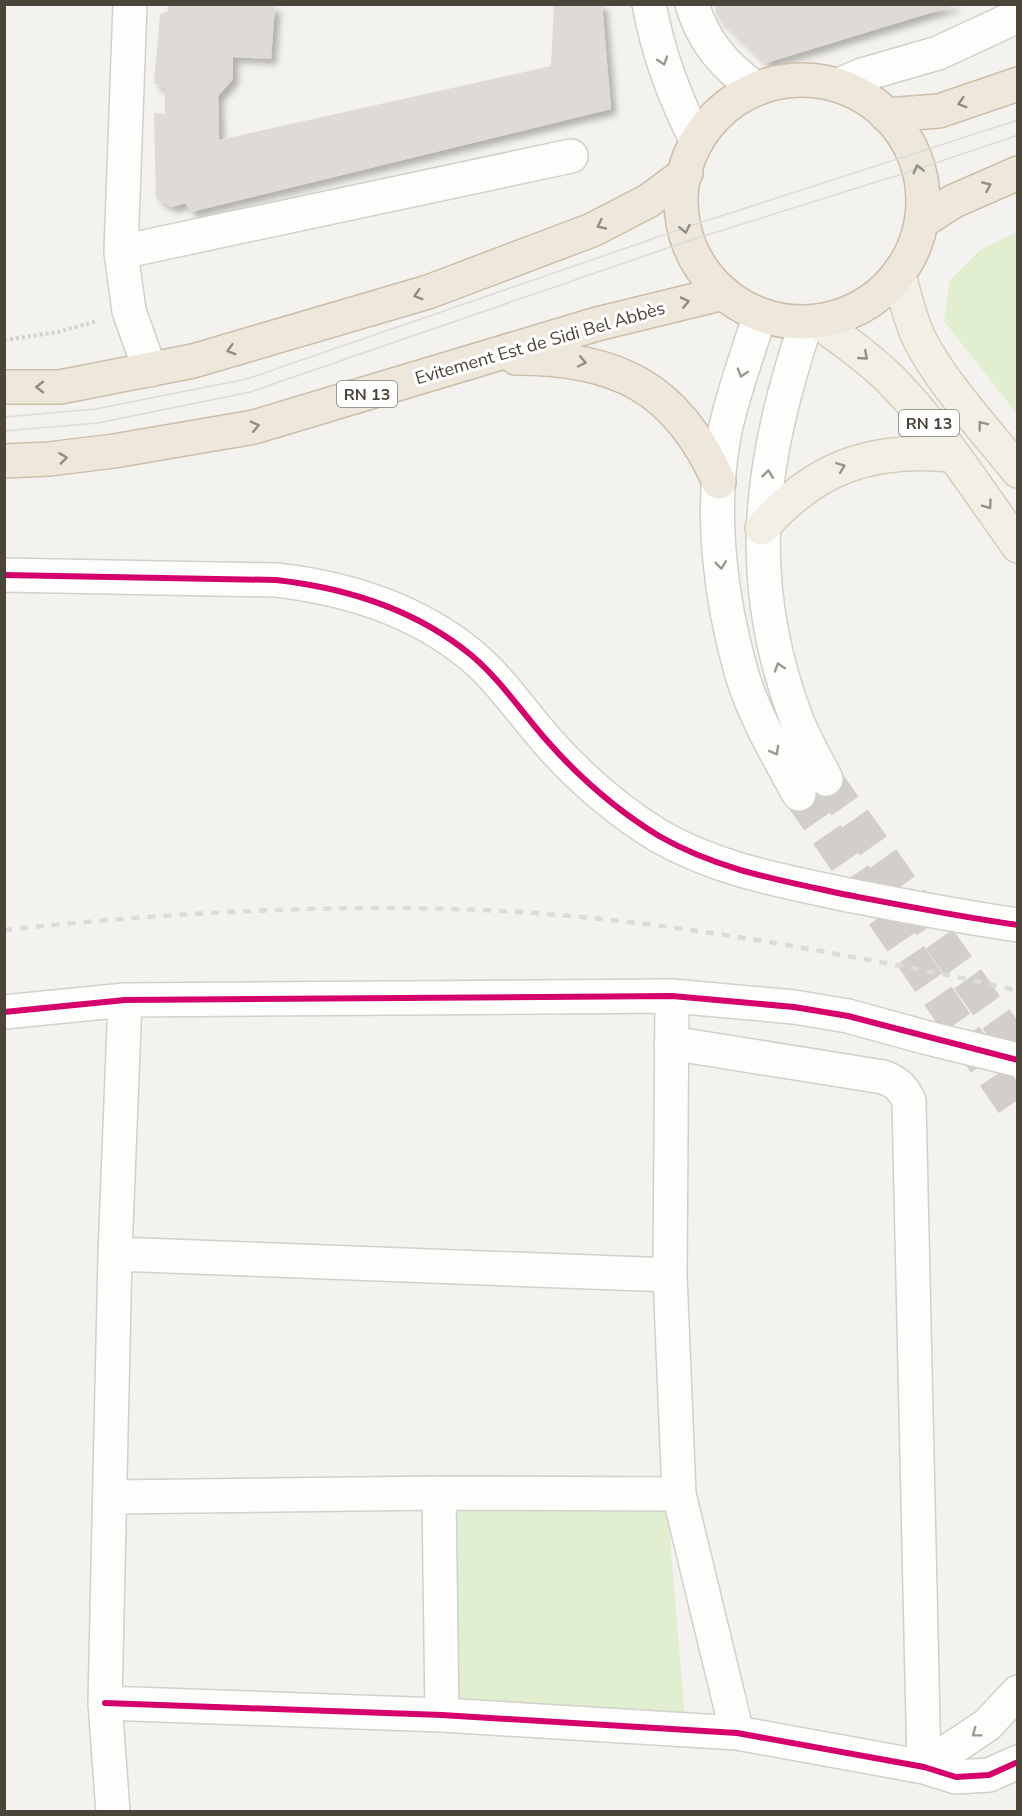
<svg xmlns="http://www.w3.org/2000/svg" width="1022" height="1816" font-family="'Nunito Sans',sans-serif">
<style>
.green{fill:#e1eecf}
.building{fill:#dedbd6;filter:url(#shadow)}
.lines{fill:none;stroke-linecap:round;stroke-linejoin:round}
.minor-tunnel{stroke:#d2cfca;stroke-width:33;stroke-dasharray:33 16;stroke-linecap:butt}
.minor-casing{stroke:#d2d0cb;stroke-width:36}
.major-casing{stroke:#d6cebb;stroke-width:36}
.highway-casing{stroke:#ccbfa9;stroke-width:36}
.path{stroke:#d3d2cc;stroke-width:4;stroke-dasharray:3 3;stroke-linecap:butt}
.minor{stroke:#fdfdfc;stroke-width:33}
.major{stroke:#f2efe6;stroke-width:33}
.highway{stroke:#ede8db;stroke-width:33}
.tram{stroke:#dbdbda;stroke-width:1.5}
.rail{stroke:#dbdbda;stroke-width:4.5;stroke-dasharray:8 8;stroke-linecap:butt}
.minor-bridge-casing{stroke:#d2d0cb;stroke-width:36;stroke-linecap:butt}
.minor-bridge{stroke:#fdfdfc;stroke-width:33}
.cycleway-casing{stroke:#fff;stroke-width:10}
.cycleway{stroke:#d6006c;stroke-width:6}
.oneway{stroke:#9b9791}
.oneway2{stroke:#948e82}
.oneway3{stroke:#969187}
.labels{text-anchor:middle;stroke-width:6;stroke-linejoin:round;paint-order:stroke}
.shield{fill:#fff;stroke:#817c74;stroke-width:1.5}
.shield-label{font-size:16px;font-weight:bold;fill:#4b4439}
.street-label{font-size:18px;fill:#4b4439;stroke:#fff}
</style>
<defs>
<filter id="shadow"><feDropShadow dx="5.5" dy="5.5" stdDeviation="3" flood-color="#0004"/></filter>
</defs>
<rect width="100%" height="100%" fill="#f4f2ee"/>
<path class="green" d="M1017,232V414L944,321L950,280L980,250Z
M457,1501H667L685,1719L458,1708Z"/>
<path class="building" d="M168,4L275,6L271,59L233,57V79L218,96L219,140L551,66L554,4H602L611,109L191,212L186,203L171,207L156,198L154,113L165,114V89L154,83L160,14L168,11Z
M715,4H956V5L766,63L716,15Z"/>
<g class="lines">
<path class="minor-tunnel" d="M826,779L1018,1050
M799,794L1018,1112"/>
<defs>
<path id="minor" d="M130,4L121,252L129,311L150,370
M649,4C658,53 674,97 697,141
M692,4C703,42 725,66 756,89
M839,85L862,75L938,53L1018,16
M121,252L571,156
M759,317C748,354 733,392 725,431C709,510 720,598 742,675C755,717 778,756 799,794
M806,323C760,462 743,577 796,718C804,739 816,759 826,779
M4,575L276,580C347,588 415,609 471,655C501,680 523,714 549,743C581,779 618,811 659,836C718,870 783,881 848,895C905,906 961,917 1018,925
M672,996L670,1275L679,1494L737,1733
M4,1012L125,1000L672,996L794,1007L848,1016L924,1037
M671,1043L883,1077C897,1082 903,1088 909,1101L924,1767
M115,1254L670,1275
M439,1493L442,1715
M111,1497L439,1493L679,1494
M105,1703L442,1715L737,1733L924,1767L956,1777L989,1775L1018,1762
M924,1767L987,1725L1018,1692
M113,1812L105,1703L115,1254L125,1000"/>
<path id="major" d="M899,273C904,295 909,315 918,336C938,379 987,432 1018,471
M817,321C843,340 870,359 892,381C940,430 978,490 1018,546
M762,528C815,467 872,447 952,455"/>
<path id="highway" d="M681 201a121 121 0 1 1 242 0a121 121 0 1 1-242 0Z
M886,115L939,111L1018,84
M921,222L954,201L1018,173
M516,358C617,358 677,387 719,482
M4,387H60L193,361L428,292L592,230L648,201L686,173
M4,461L49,459L114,451L254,427L597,324L724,293"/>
</defs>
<use href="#minor" class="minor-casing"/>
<use href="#major" class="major-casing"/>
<use href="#highway" class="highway-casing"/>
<path class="path" d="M4,340L58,332L97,321"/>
<use href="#minor" class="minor"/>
<use href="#major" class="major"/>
<use href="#highway" class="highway"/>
<path class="tram" d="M4,417L96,409L247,379L684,228L1018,120
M4,431L98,423L250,392L688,241L918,169L1018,135"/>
<path class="rail" d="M4,930C152,914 307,905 455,909C588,913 722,932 852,957C907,967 963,977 1018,991"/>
<defs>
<path id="minor-bridge" d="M924,1037L1018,1060"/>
</defs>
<use href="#minor-bridge" class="minor-bridge-casing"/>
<use href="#minor-bridge" class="minor-bridge"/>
<defs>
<path id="cycleway" d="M4,575L276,580C347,588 415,609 471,655C501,680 523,714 549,743C581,779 618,811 659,836C718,870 783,881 848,895C905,906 961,917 1018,925
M4,1012L125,1000L672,996L794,1007L848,1016L1018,1060
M105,1703L442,1715L737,1733L924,1767L956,1777L989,1775L1018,1762"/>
</defs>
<use href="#cycleway" class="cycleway-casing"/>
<use href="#cycleway" class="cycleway"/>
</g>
<defs><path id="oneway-chevron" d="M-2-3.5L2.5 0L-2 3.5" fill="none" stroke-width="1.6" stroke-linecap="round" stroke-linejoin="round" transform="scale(1.5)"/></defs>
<g class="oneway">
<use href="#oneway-chevron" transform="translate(663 61) rotate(72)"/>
<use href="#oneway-chevron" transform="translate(742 373) rotate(107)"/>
<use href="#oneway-chevron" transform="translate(768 474) rotate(-83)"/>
<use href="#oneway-chevron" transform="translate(721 565) rotate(83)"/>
<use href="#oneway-chevron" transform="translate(779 667) rotate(-108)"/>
<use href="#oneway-chevron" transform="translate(775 751) rotate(61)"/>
<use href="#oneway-chevron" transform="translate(976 1733) rotate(143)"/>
</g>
<g class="oneway2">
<use href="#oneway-chevron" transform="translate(962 103) rotate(163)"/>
<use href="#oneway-chevron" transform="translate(918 169) rotate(-104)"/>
<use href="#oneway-chevron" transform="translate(987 186) rotate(-24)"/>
<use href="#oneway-chevron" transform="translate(601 225) rotate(155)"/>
<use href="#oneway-chevron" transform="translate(685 229) rotate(78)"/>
<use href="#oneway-chevron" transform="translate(418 295) rotate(163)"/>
<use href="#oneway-chevron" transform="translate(685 302) rotate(-13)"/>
<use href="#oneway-chevron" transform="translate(231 350) rotate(164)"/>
<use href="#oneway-chevron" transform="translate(582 362) rotate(12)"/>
<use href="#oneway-chevron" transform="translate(40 387) rotate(-180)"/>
<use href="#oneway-chevron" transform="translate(255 426) rotate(-13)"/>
<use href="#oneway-chevron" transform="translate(63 458) rotate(-7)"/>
</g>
<g class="oneway3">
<use href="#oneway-chevron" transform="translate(864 356) rotate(41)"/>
<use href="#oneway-chevron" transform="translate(982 425) rotate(-128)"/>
<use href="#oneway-chevron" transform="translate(841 467) rotate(-21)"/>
<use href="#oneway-chevron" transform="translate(988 505) rotate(54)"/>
</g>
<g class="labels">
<g class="shield">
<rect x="337" y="381" width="60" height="26" rx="4.5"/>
<rect x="899" y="410" width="60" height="26" rx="4.5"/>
</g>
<g class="shield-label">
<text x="367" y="400">RN 13</text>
<text x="929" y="429">RN 13</text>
</g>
<g class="street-label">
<text transform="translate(540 343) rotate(-16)" y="6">Evitement Est de Sidi Bel Abbès</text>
</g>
</g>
<rect width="1022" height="1816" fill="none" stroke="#4b4439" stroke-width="12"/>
</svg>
